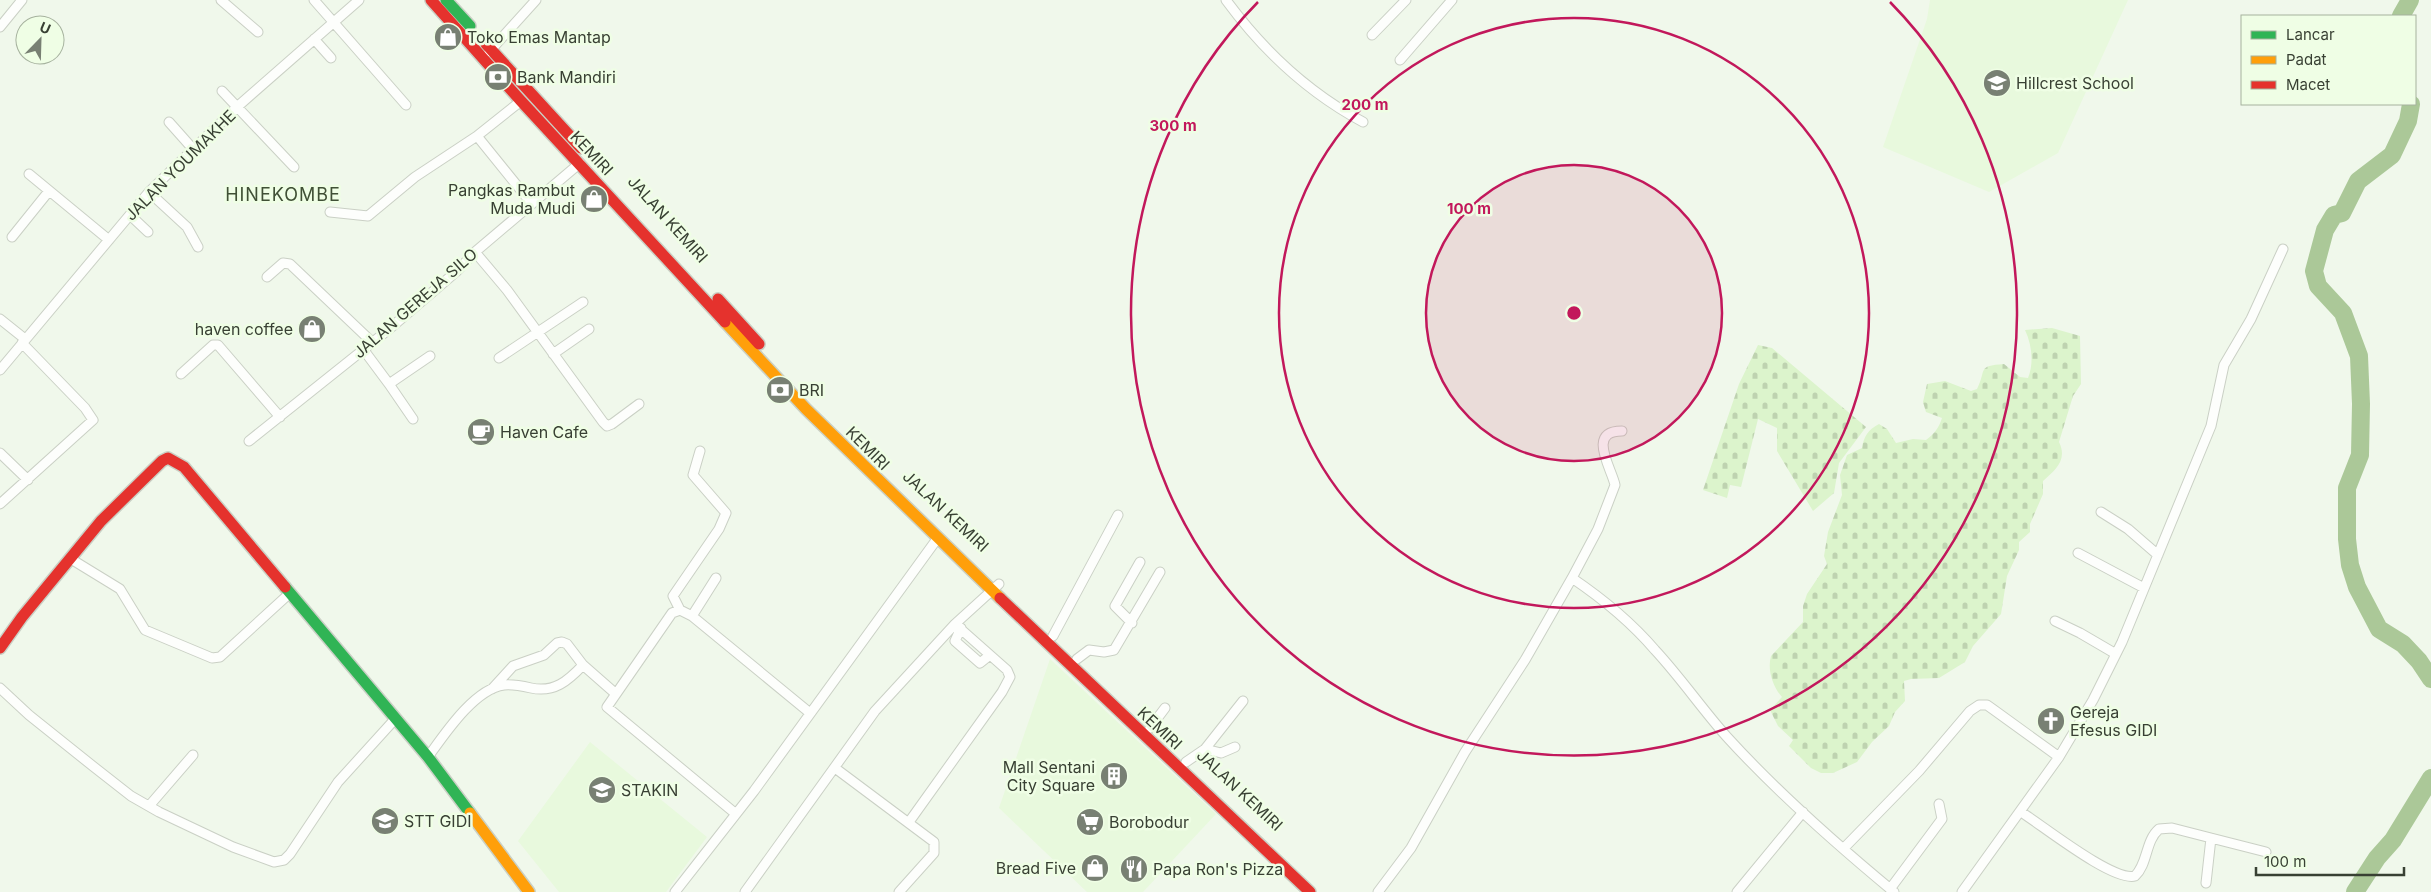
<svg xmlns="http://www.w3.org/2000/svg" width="2431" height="892" font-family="Inter,sans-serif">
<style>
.built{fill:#e8f9dd}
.cemetery{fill:url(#cemetery-stones)}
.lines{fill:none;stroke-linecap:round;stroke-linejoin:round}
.river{stroke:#abc898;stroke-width:18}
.street-casing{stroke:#cad0c5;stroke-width:11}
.fast-casing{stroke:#cad0c5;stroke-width:14}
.slow-casing{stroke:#cad0c5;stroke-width:14}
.jam-casing{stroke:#cad0c5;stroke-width:14}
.street{stroke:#fdfefc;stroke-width:9}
.fast{stroke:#30b455;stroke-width:11}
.slow{stroke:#ff9f0a;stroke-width:11}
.jam{stroke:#e5322d;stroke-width:11}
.ring{fill:none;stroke:#c2185b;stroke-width:2.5}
.labels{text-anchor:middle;stroke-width:5;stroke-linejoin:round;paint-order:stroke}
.poi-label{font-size:16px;fill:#384033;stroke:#effee5;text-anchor:start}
.street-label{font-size:16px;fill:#384033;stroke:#effee5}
.neighbourhood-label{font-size:18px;letter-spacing:1px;fill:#405036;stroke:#effee5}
.centre{fill:#c2185b;stroke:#effee5;stroke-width:2.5}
.ring-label{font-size:15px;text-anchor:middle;font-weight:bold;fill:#c2185b;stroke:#effee5;stroke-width:5;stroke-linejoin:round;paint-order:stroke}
</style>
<defs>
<pattern id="cemetery-stones" width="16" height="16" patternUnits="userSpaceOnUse" patternTransform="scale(1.25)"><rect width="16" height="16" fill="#dcf4cc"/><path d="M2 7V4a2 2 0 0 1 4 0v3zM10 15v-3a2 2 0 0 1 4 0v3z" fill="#bed2b0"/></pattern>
</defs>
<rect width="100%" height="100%" fill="#f0f8eb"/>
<path class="built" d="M1930,0H2128L2058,153L1989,192L1883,147L1927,19Z
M1050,659L1216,814L1143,892H1087L999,808Z
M590,742L707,837L666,892H559L518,841Z"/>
<path class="cemetery" d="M2052,328L2080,336L2081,384L2073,396L2059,442C2068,460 2055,470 2043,481V494L2030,524V532L2019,542V550L2007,576L2001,614L1973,646L1965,662L1939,678L1911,679L1904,681L1905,701L1895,712L1889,726L1872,742L1857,762L1833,773H1821L1811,768L1789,746L1793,740L1778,726L1770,710L1782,697C1773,687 1767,670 1771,656L1803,622V606L1807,594L1827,564L1824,556L1828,532L1842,495L1840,475L1847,455L1862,448C1864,436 1868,430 1879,424L1887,429L1896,443L1913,439L1926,440C1934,434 1939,428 1942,418L1926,412L1923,402L1927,384L1945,381L1971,391L1977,389C1987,370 1976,366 2004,364L2020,377L2028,378C2034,363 2032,345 2025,330Z
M1758,345L1772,348L1866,427L1839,463L1834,493L1813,511L1777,451V428L1758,419L1741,487L1730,485L1727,498L1703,490L1739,384Z"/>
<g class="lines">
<path class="river" d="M2401,16L2410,0
M2411,104L2408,121L2392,155L2358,181L2342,213L2334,215L2325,230L2314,271L2318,286L2343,313L2359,356L2361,404L2360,455L2347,488V539L2350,565L2357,587L2379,629L2403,644L2419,661L2431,679
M2355,892L2377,858L2393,840L2431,778"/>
<defs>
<path id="street" d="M221,0L258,32
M314,0L406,105
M1226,0C1262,49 1309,93 1363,122
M0,27L22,0
M1372,35L1406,0
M314,39L331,58
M489,52L536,0
M1400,60L1452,0
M222,91L294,167
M169,122L193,149
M477,136L532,204
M29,174L109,240
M149,192L187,227L198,247
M330,212L368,216L415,177L477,136L521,101
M130,215L148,232
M12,237L49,191
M475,252L507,290L603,422L607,426L612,424L639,404
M267,277L283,263L290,264L372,342
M0,319L25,339
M363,349L389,384L430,356
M553,354L589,329
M499,358L583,302
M0,370L149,192L237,107L359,0
M181,374L213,345H218L280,417
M389,384L413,419
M249,441L388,330L457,271L475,252L580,163
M0,453L28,480
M0,504L93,420L85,408L22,343
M2101,512L2128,529L2158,555
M2078,553L2144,588
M71,559L120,589L145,630L212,658L220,657L290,593
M1572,578C1603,599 1631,622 1655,650C1681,678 1702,709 1727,737C1778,793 1836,844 1894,892
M680,610L673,596L719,529L726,513L693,475L700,451
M692,616L716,578
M2055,621L2080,633L2116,654
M1132,623L1115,606L1140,562
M961,628L955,641L980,663L990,655
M1053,636L1118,515
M1077,659L1089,650L1104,652L1114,650L1160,572
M0,688L29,715L94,767L131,796L159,812L233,847L274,862L284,860L290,854L338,782L396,718
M492,689L513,666L544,655L557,643L562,642L567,644L583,665
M1150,728L1165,708
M1205,749L1221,753L1235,747
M428,757C444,735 474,689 504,685C513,684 522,686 531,688C554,693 568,681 583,665L616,694
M1186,762L1205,749L1243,701
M835,768L934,842V853L899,892
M149,806L193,755
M2021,812C2042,825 2113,882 2135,876C2148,864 2145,841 2159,829L2172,828L2211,838L2206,883
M736,814L607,707L672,613L680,610L692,616L810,713
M909,822L1002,692L1010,677L1007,670L955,624
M2211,838L2266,852
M1844,848L1919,771L1970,711L1979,705H1987L1994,710L2059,757
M1890,889L1942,819L1939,804
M675,892L754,791L937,539
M745,892L875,711L955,624L999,584
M1378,892L1411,848L1465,752L1525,660L1572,578L1598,529L1615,485C1612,469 1586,431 1622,431
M1737,892L1803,812
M1962,892L2059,757L2093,700L2122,642L2211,426L2224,365L2251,319L2283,249"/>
<path id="fast" d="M446,0L470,26
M285,587L428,757L470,813"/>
<path id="slow" d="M725,322L806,409L1000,598
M470,813L529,892"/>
<path id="jam" d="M431,0L521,101L725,322
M486,44L581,148
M718,299L759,344
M1000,598L1310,892
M0,648L22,617L101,521L162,461L168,458L184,467L285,587"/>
</defs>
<use href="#street" class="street-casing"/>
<use href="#fast" class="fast-casing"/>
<use href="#slow" class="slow-casing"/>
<use href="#jam" class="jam-casing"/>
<use href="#street" class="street"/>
<use href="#fast" class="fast"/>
<use href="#slow" class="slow"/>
<use href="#jam" class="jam"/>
</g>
<circle cx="1574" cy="313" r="148" fill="#c2185b" fill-opacity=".12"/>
<g class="ring">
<circle cx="1574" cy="313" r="148"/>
<circle cx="1574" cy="313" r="295"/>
<path d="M1890 2A443 443 0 1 1 1258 2"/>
</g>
<defs>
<symbol id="shop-disc" viewBox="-11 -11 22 22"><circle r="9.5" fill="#788073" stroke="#effee5"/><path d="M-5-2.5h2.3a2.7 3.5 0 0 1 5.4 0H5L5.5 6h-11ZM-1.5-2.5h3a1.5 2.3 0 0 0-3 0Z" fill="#fff"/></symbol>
<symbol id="bank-disc" viewBox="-11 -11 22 22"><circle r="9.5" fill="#788073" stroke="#effee5"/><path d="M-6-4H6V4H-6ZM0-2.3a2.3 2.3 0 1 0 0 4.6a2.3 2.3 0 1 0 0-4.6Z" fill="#fff"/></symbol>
<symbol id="school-disc" viewBox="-11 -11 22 22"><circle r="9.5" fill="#788073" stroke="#effee5"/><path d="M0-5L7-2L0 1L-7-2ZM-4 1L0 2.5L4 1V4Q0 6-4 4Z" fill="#fff"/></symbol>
<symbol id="cafe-disc" viewBox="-11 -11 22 22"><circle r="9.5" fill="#788073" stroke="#effee5"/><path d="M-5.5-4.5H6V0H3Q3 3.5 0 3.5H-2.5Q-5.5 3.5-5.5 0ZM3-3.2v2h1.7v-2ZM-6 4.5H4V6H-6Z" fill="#fff"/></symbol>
<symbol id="church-disc" viewBox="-11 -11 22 22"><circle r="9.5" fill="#788073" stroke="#effee5"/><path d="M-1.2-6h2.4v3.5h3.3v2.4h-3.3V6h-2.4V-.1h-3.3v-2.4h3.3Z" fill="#fff"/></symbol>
<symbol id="building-disc" viewBox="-11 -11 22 22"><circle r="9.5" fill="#788073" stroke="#effee5"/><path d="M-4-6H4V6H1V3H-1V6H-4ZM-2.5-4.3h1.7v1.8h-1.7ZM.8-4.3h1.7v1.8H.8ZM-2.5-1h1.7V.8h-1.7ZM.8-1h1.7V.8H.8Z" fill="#fff"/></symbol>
<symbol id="university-disc" viewBox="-11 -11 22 22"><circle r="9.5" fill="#788073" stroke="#effee5"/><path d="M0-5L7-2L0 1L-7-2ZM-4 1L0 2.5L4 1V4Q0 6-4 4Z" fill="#fff"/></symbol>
<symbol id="supermarket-disc" viewBox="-11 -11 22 22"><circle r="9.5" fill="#788073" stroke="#effee5"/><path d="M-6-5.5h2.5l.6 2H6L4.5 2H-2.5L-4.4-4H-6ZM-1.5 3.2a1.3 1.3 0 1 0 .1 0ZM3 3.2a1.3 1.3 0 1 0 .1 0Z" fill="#fff"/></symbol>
<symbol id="restaurant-disc" viewBox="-11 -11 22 22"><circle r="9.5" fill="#788073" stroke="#effee5"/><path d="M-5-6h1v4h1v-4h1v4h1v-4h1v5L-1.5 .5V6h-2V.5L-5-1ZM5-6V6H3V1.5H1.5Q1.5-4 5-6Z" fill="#fff"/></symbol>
</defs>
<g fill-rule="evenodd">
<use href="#shop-disc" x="432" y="21" width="32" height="32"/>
<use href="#bank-disc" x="482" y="61" width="32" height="32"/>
<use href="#school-disc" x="1981" y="67" width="32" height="32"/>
<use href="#shop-disc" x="578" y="183" width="32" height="32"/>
<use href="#shop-disc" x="296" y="313" width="32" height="32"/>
<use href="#bank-disc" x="764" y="374" width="32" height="32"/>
<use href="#cafe-disc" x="465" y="416" width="32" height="32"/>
<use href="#church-disc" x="2035" y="705" width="32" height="32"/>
<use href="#building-disc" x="1098" y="760" width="32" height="32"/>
<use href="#university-disc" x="586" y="774" width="32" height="32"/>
<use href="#university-disc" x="369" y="805" width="32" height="32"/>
<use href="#supermarket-disc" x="1074" y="806" width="32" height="32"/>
<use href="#shop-disc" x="1079" y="852" width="32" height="32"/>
<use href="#restaurant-disc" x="1118" y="853" width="32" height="32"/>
</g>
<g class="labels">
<g class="poi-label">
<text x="467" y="43">Toko Emas Mantap</text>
<text x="517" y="83">Bank Mandiri</text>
<text x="2016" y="89">Hillcrest School</text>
<text x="575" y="196" text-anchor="end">Pangkas Rambut<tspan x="575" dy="18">Muda Mudi</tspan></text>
<text x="293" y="335" text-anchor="end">haven coffee</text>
<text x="799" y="396">BRI</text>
<text x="500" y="438">Haven Cafe</text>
<text x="2070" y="718">Gereja<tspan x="2070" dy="18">Efesus GIDI</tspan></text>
<text x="1095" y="773" text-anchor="end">Mall Sentani<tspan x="1095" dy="18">City Square</tspan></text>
<text x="621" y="796">STAKIN</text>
<text x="404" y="827">STT GIDI</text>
<text x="1109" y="828">Borobodur</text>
<text x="1076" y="874" text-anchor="end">Bread Five</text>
<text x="1153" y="875">Papa Ron's Pizza</text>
</g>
<g class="street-label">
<text transform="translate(592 153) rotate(47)" y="6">KEMIRI</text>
<text transform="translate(180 165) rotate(-45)" y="6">JALAN YOUMAKHE</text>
<text transform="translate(668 219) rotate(48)" y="6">JALAN KEMIRI</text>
<text transform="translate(415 303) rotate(-41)" y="6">JALAN GEREJA SILO</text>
<text transform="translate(868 448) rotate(45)" y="6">KEMIRI</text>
<text transform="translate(946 511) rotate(43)" y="6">JALAN KEMIRI</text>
<text transform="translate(1160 728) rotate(43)" y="6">KEMIRI</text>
<text transform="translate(1240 790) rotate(43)" y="6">JALAN KEMIRI</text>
</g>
<g class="neighbourhood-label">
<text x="283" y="201">HINEKOMBE</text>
</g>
</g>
<circle cx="1574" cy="313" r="8" class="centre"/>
<g class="ring-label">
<text x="1365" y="110">200 m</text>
<text x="1173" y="131">300 m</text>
<text x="1469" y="214">100 m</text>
</g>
<rect x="2241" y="15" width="175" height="90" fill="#effee5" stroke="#a6b29e"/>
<rect x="2251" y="31" width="25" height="8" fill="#30b455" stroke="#a6b29e"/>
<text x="2286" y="40" font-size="15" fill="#384033">Lancar</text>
<rect x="2251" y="56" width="25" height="8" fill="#ff9f0a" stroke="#a6b29e"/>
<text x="2286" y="65" font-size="15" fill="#384033">Padat</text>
<rect x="2251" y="81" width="25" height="8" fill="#e5322d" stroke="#a6b29e"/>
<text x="2286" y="90" font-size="15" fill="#384033">Macet</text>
<g transform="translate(40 40) rotate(23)"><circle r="24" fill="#effee5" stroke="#a6b29e"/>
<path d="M0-4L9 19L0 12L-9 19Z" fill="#788073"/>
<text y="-8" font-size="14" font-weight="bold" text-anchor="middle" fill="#384033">U</text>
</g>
<path d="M2256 867v8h148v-8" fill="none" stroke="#384033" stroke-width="2.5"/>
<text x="2264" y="867" font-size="15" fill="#384033" stroke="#effee5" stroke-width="4" paint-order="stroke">100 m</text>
</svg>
